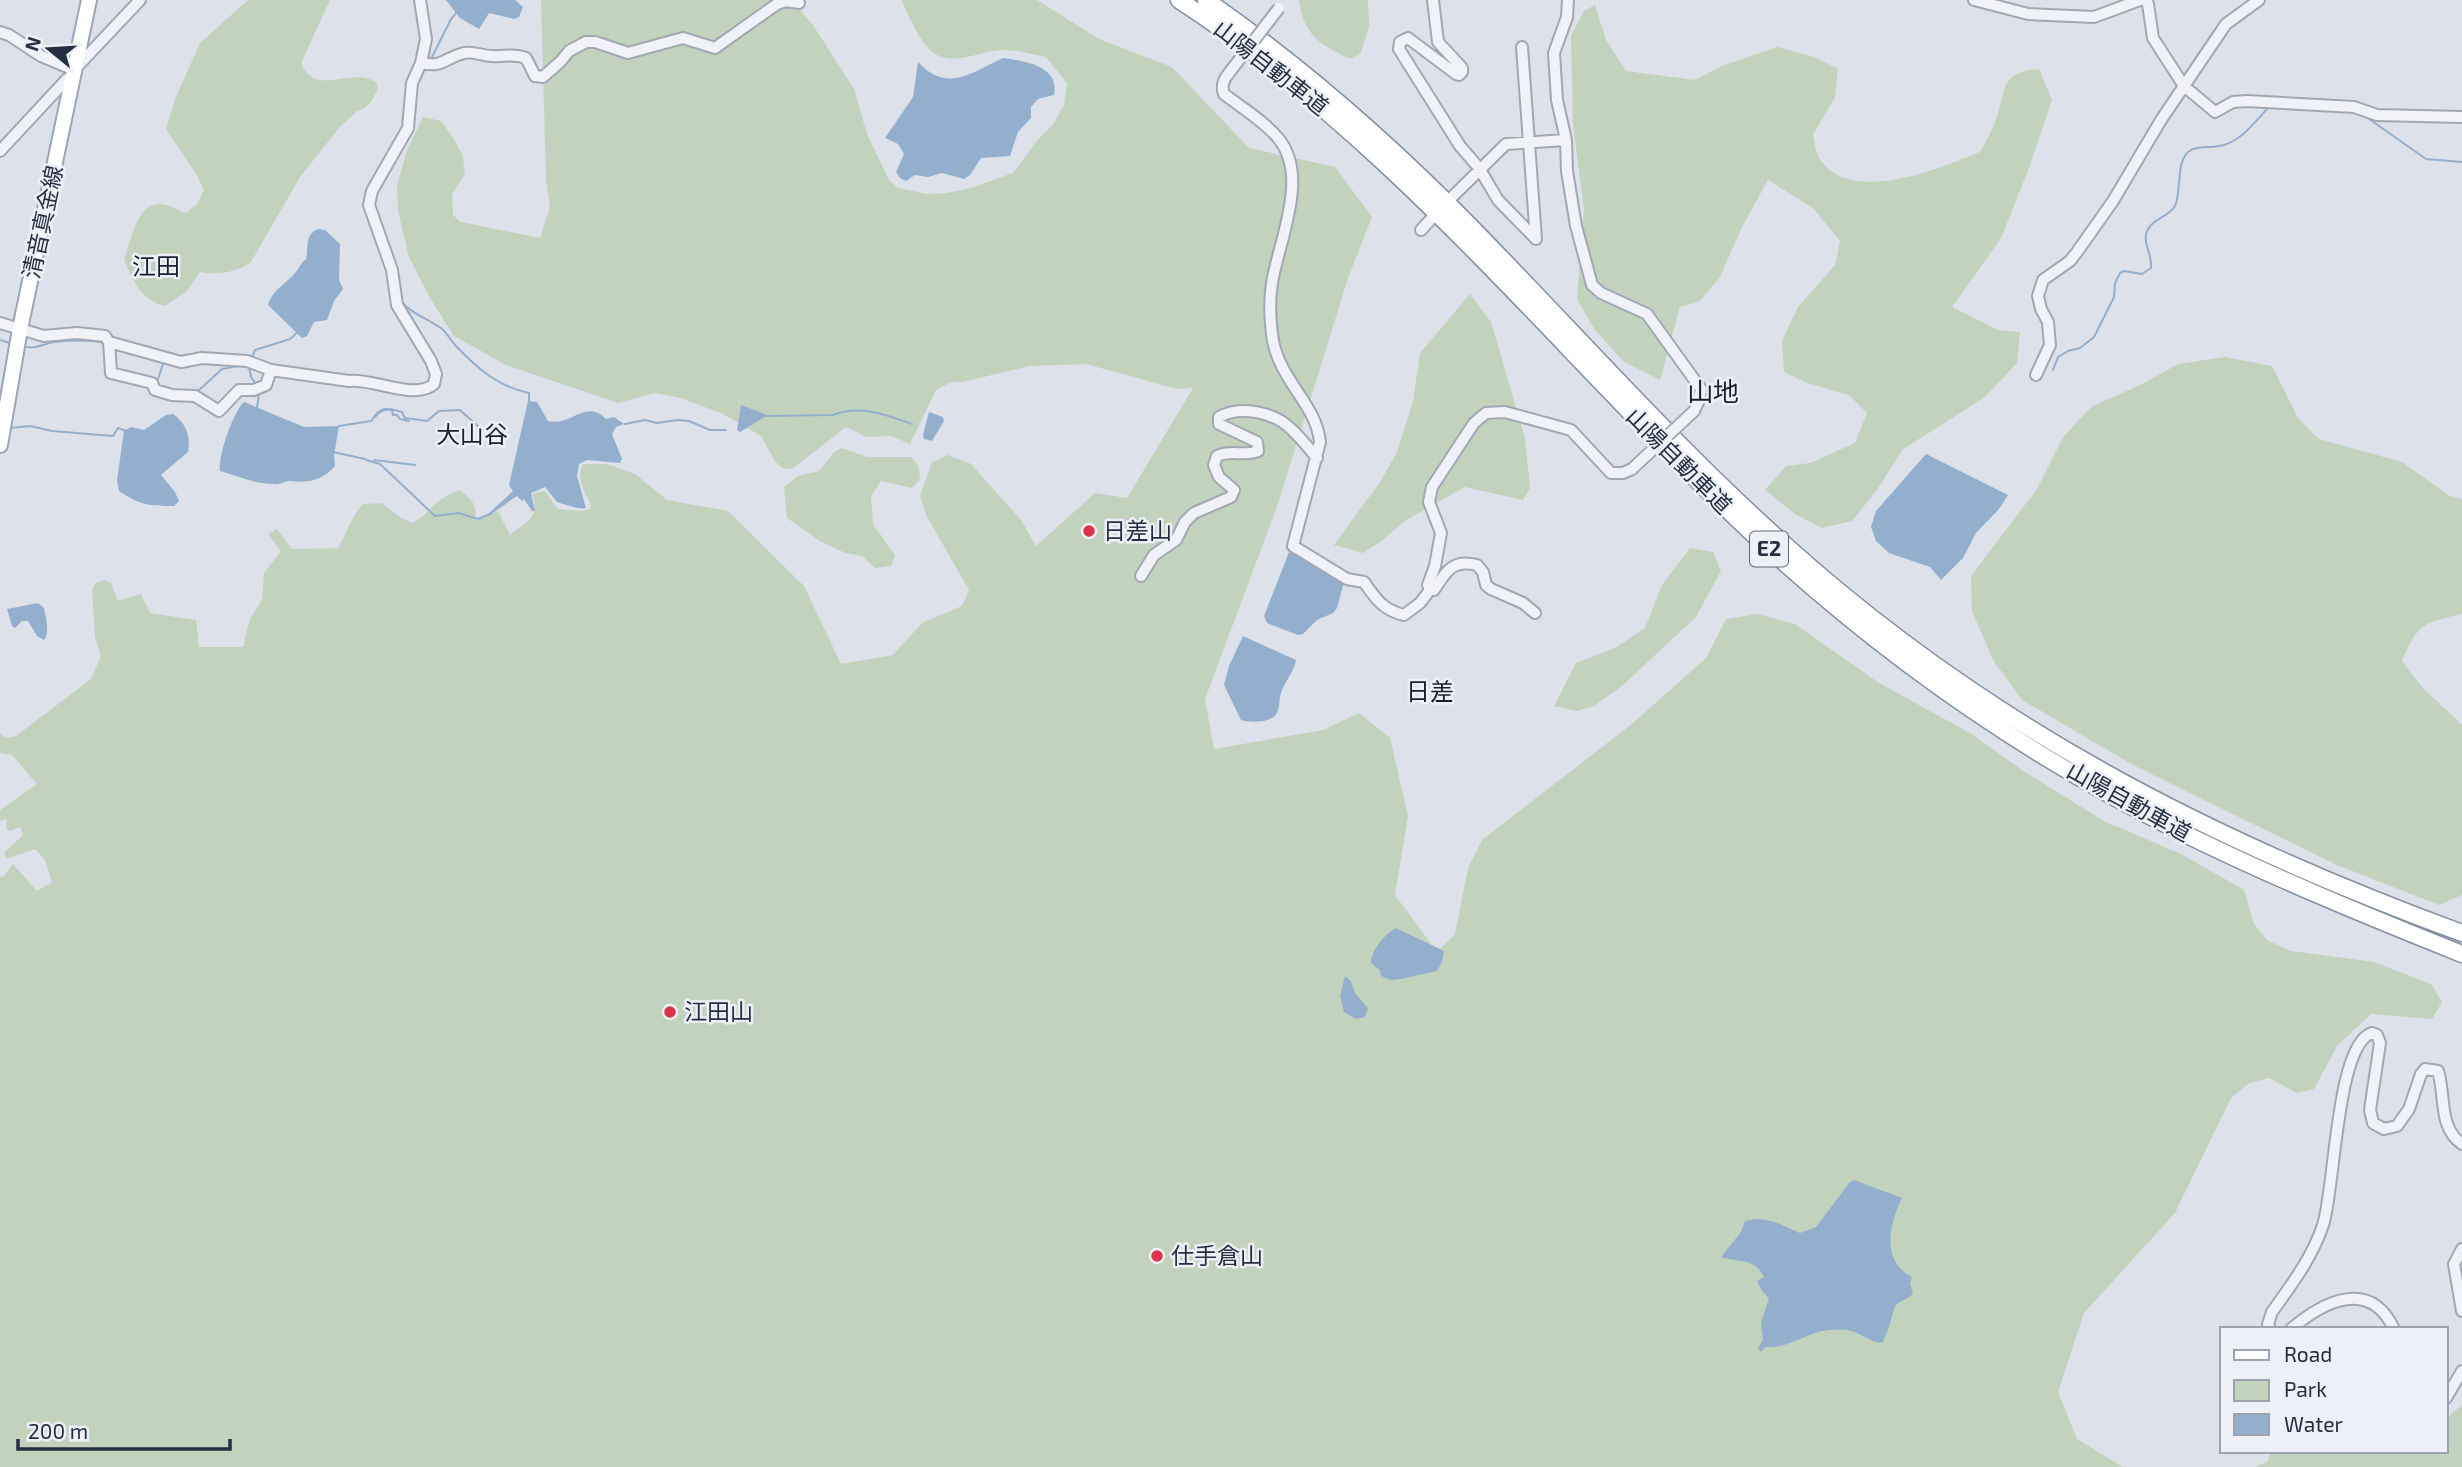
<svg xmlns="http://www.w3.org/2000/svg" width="2462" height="1467" font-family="'Exo 2','Noto Sans JP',sans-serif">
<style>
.green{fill:#c2d3bd}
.water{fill:#94afcd}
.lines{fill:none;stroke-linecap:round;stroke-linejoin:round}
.stream{stroke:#94afcd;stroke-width:2}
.minor-casing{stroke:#a2a8b3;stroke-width:14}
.major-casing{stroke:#9ba5b6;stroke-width:18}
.highway-casing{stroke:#838ea1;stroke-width:19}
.minor{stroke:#f0f2f7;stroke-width:10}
.major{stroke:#fff;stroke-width:14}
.highway{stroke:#fff;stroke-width:16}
.minor-bridge-casing{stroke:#a2a8b3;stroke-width:14;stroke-linecap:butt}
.minor-bridge{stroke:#f0f2f7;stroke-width:10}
.poi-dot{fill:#dc344a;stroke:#edf0f6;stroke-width:2.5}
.labels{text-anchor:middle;stroke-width:5;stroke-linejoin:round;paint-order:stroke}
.shield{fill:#edf0f6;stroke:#616977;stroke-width:2}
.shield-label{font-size:21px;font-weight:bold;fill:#252f41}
.street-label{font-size:23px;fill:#252f41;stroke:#edf0f6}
.poi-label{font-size:23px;fill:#252f41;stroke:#edf0f6;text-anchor:start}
.neighbourhood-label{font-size:24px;fill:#172031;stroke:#edf0f6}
.quarter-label{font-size:26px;fill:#172031;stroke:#edf0f6}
</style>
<rect width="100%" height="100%" fill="#dde1e9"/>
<path class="green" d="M248,0H330L301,63C316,99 352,65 377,83V90L371,102L365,108L357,111L339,128L300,177L251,262C235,273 219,275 200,272L187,291L165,306C142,301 132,280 124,259C130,244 137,203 159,204C168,204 178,210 186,213L197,204L204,190L195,172L166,129L175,99L200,43Z
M541,0H792L813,25L854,89L867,134L889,180L898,188L927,194L947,193L971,188L1013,173L1036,142L1054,123L1064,105L1067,83L1046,57C1031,54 1017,50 1002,50C978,51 948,70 928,48C919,39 907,12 901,0H1037L1099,39L1172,67L1249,148L1335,167L1372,217L1348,278L1278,504L1205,699L1214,749L1323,730L1359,713L1390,738L1408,816L1395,895L1437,952L1455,934L1468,868L1482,840L1633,723L1706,658L1726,619L1758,614L1795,624L1879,683L1970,733L2025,772L2104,821L2181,854L2244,890L2254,924L2267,940L2291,951L2374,962L2431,984L2442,1002L2432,1019L2371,1014L2337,1046L2314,1089L2297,1093L2269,1078L2249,1083L2231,1098L2175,1213L2084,1313L2058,1392L2077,1439L2123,1467H0V877H3L13,864L37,891L52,882L45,860L35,849L7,859L4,853L23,835L20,827L10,831L6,828L7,819L0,821V810L37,784L12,755L0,753V733L6,738L16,736L91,679L101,656L95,637L92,589L96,583L104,580L111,583L118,601L141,594L150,613L196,620L199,647H243L250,619L262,600L264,573L281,551L268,534L277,529L292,549L338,548C347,533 351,517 363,504L382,503L401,518L412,523C427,515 424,514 434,505C441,498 450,494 459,490C473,499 476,504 476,521L498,511L510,535C527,521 541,517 532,494L545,491L558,509L582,511L590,509L591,505C584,491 576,479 583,464H607L635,474L667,500L728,511L804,586L841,664L893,655L922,623L962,606L969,590L926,515L920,496L932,462L948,455L971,464L1021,520L1036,546L1095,493L1127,498L1193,388L1177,389L1086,364L1029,366L963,382H951L936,390L910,444L891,436L867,437L846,427L792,469L782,468L775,461L761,436L723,414L681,398L655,393L618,403L506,365L454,336L430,298L409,257L398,211L397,186L407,150L423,117L441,121L454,139L463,157L465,174L452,194L453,215L461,222L540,238L550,207L546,179Z
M1299,0H1368L1369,26L1361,53L1351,59C1320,45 1304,36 1299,0Z
M1595,5L1606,40L1626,71L1695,80L1722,66L1777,47L1815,57L1838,69L1835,97L1813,135C1815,143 1816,155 1821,161C1854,205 1940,168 1980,152C1985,143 1991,133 1995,122C2007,92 1997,73 2039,69L2052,100L2029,168L2001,238L1952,307L1998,330L2020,332L2017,363L1985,397L1902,450L1877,490L1852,521L1822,528L1795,514L1765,490L1786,466L1810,463L1855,443L1867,413L1849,395L1807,383L1784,372L1782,341L1798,307L1835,265L1840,241L1813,208L1768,180L1741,229L1720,277L1700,301L1680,307L1660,380L1623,361L1595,330L1577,299L1584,210L1573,124L1571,36L1584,11Z
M1470,294L1491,322L1525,438L1530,488L1523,500L1465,487L1406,520L1380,542L1363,553L1334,545L1380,482L1397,452L1413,401L1420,353Z
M2225,357L2272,366L2298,418L2319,439L2402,462L2450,496L2462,499V614C2422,623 2418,624 2402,661L2422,687L2462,725V895L2439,905L2337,865L2210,803L2133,765L2022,700L1993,660L1972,611L1971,576L2037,489L2063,437L2091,407L2142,384L2178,364Z
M842,448L867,457H911L919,467L920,480L912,488L881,481L871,496L873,524L895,555L891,566L875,568L862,556L845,553L820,541L787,518L784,487L798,476L819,471L834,452Z
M1690,548L1713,552L1721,571L1696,617L1622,686L1594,706L1577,711L1554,706L1576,663L1615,648L1645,628L1662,585Z
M2462,1405V1467H2255L2268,1461L2270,1451H2446V1419Z"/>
<path class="water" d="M446,0H515L523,7L519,17L514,19L489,13L479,29L460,18Z
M1003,58C1025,61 1060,66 1054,95L1038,99L1031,107V118L1018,132L1010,156L981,158L970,175L964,179L942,173L928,177L915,175L906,181L900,178L896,172L904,154L898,144L885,138L913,97L918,62C947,94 973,72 1003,58Z
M318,229L325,230L340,244L339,280L343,289L334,301L327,320L314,322L307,336L302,338L268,305C272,290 286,284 295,273C299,268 300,264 306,259C309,248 304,235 318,229Z
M528,401L537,402L548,421C571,427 586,398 606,419L614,417L624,424L616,427L612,434L622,459L620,463L587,460L579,464L577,476L586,508C580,510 563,504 557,502L545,487L531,493L535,511H532L524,499L522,501L517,496L490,515L489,513L513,491L509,485Z
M244,402L304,427L339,426L334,455L335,466C322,481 308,483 290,481C284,481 280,485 274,484C254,484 238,476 220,471C217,458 234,410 244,402Z
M741,405L765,414L766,416L740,432L737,430Z
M929,412L943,417L944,421L932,441L924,439L923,435Z
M173,414C186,423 191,436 188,452L161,475L175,492L179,501L174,506C149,506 140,505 119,491L117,480L124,431L131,427L144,430L166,415Z
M1926,454L2008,495L1999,509L1976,533L1963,558L1941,580L1930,567L1889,553L1876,541L1871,527L1876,511Z
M1289,552L1312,562L1344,582L1337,608L1333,613L1317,620L1303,634L1298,635L1267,623L1264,616Z
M38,603L44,608C46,618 50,632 44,640L37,636L28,621H22L15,628L12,626L7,609Z
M1243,636L1296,660C1294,672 1286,680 1282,690C1279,697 1280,706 1277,713C1272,723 1250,723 1241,720L1224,685L1229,666Z
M1396,928L1444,951L1442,962L1437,971L1401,979L1391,980L1381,976L1380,970L1371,963C1371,950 1385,934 1396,928Z
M1345,976L1351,981L1355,993L1368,1008L1365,1017L1356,1019L1344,1012L1340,996Z
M1854,1180L1902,1198C1889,1225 1881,1261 1912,1277L1910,1283L1913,1294C1908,1299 1902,1300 1897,1304C1892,1309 1890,1331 1882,1343C1870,1342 1862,1334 1851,1331C1845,1329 1835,1330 1829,1330C1806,1332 1789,1349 1766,1347L1760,1352L1758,1348L1763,1340L1761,1322L1769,1298L1762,1291L1757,1281L1764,1277C1754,1257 1739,1263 1721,1257L1741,1232L1745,1221C1767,1215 1781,1225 1800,1233L1816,1227L1850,1182Z"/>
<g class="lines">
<path class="stream" d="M431,59L451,19L457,12
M417,86L424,71
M2365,116L2426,159L2462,162
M413,127L416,102
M384,233L394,261
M401,301C411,314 429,319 442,329C448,334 451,341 456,346C478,369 497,386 529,393V401
M0,340L10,343
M27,347C37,349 45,343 55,342C71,340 86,340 102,342
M252,357L255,350L290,339L298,332
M249,367L251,377L256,384
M2053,370L2058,357L2068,351L2080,348L2094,337L2114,297L2115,283L2120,273L2124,271L2142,274L2151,268C2153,255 2142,243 2147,231C2153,218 2169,217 2175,206C2182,190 2175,159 2191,150C2199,146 2210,148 2219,146C2241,143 2254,122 2269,107
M157,382L163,364L158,361
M197,392L222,369L238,366
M257,408L259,393
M765,416L833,415C859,404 887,415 912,424
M375,417C380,411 384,409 392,410L393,415H397L400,419L409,421
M372,420C381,405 388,408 402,412L405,418L427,421L439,411L460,410L481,429
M625,424L645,420L657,423L677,420L689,421L710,430H726
M339,426L371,421
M10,428L30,426L52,431L113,436L118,428L126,431
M9,432L24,347
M333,452L365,459
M366,460L380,464L435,516L459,513L478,519L490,514
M374,460L415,465"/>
<defs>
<path id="minor" d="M420,0L426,39L421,63
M1433,0L1438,42L1462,68V72L1459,75L1456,74L1408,38L1400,42L1399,49L1460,146L1479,168L1498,200L1536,239L1522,47
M1568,0L1567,17L1554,53L1557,100L1566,140L1567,171L1576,226L1592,285L1601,293L1647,314L1701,389L1699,400L1694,411
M1974,0L2028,14L2094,17L2140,0
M2145,0L2148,4L2153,38L2184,86L2215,112L2233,102L2247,101L2354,107L2377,115L2462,117
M0,32L9,35L41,56L74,70L140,0
M1229,73C1223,80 1221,86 1224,94C1242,108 1264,121 1278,138C1310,176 1279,240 1272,283C1269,302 1270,322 1273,341C1281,382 1316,404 1320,442L1293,546L1347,579L1364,582C1376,599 1383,610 1404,615L1420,603L1430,590H1434C1446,571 1453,559 1477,565L1483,572L1486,585L1491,589L1523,603L1535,613
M0,151L67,79L73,76
M1451,198L1506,144L1566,140
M1421,230L1432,218
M0,323L44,336L77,333L105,336L109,342L111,373L152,383L155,390L172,395L195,396L219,411L239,390H254L266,385L271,370L349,381C374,378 414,401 434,384L436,374L431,361L397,305L392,270L369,205L372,191L408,128L412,83L421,63C443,68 444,58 464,53C474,51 482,56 492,56C504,57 513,53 526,58L535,76L543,77L561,61L569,51L586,42H595L628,53L683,38L715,48L777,4L786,1L799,3
M109,342L181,362L202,358L247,361L271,370
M2036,375L2050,345L2048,322L2041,309L2038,296L2043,280L2070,261L2077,252L2113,201L2161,120L2226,24L2259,0
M1141,576L1154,555L1176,540L1185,522L1194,513L1231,497L1234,490L1219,477L1214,465L1217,456C1232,449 1244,457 1258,451L1257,442L1219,424V417C1240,405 1274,412 1291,429C1301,438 1309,448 1317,458
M1430,590L1428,585L1435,566L1441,533L1429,502L1432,487L1474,423L1486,413L1505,412L1571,430L1611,473H1623L1632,469
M2462,1249L2454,1264L2462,1311
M2270,1329L2268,1324L2272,1312C2292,1284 2312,1258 2323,1225C2335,1189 2336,1044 2372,1033L2377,1035L2380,1043L2370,1110L2373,1123L2384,1129L2397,1126L2409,1109L2421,1074L2425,1069L2438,1071C2446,1097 2438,1127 2462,1144
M2291,1329C2324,1301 2370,1278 2394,1329
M2446,1398L2462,1371"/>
<path id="major" d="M0,445L20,329L89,0"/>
<path id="highway" d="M1179,0C1410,150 1576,374 1778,557C1899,666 2034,759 2179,831C2272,877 2367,916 2462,954
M1206,0C1302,67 1390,144 1471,227C1575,333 1673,445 1784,544C1986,726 2209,840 2462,933"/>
</defs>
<use href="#minor" class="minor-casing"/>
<use href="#major" class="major-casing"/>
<use href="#highway" class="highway-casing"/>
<use href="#minor" class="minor"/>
<use href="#major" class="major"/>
<use href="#highway" class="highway"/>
<defs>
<path id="minor-bridge" d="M1229,73L1279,8
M1632,469L1694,411"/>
</defs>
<use href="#minor-bridge" class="minor-bridge-casing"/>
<use href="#minor-bridge" class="minor-bridge"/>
</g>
<g class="poi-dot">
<circle cx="1089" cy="531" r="7"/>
<circle cx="670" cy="1012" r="7"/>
<circle cx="1157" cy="1256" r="7"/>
</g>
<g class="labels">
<rect class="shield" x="1750" y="531.5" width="38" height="35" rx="5"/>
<g class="shield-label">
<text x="1769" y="556">E2</text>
</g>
<g class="street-label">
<text transform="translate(1271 68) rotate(38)" y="8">山陽自動車道</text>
<text transform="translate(43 222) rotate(-78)" y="8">清音真金線</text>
<text transform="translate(1679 461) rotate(45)" y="8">山陽自動車道</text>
<text transform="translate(2129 802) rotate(29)" y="8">山陽自動車道</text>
</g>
<g class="poi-label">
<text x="1103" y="539">日差山</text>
<text x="684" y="1020">江田山</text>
<text x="1171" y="1264">仕手倉山</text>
</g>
<g class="neighbourhood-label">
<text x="156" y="275">江田</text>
<text x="472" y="443">大山谷</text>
<text x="1430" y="700">日差</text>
</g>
<g class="quarter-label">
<text x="1713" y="401">山地</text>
</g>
</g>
<rect x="2220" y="1327" width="228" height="126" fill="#edf0f6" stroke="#9da3ae" stroke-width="2"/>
<rect x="2234" y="1350" width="35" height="10" fill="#ffffff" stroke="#9da3ae" stroke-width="2"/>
<text x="2284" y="1362" font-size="21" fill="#252f41">Road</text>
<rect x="2234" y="1380" width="35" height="21" fill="#c2d3bd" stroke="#9da3ae" stroke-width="2"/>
<text x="2284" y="1397" font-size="21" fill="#252f41">Park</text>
<rect x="2234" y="1414" width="35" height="21" fill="#94afcd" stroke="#9da3ae" stroke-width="2"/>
<text x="2284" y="1432" font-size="21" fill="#252f41">Water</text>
<g transform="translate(49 49) rotate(288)" stroke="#edf0f6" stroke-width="5" paint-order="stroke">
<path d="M0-5L12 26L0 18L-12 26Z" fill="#252f41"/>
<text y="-10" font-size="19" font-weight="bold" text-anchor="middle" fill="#252f41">N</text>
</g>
<path d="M18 1439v10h212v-10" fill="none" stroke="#252f41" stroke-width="3.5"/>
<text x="28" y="1439" font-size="21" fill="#252f41" stroke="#edf0f6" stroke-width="5" paint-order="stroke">200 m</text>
</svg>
